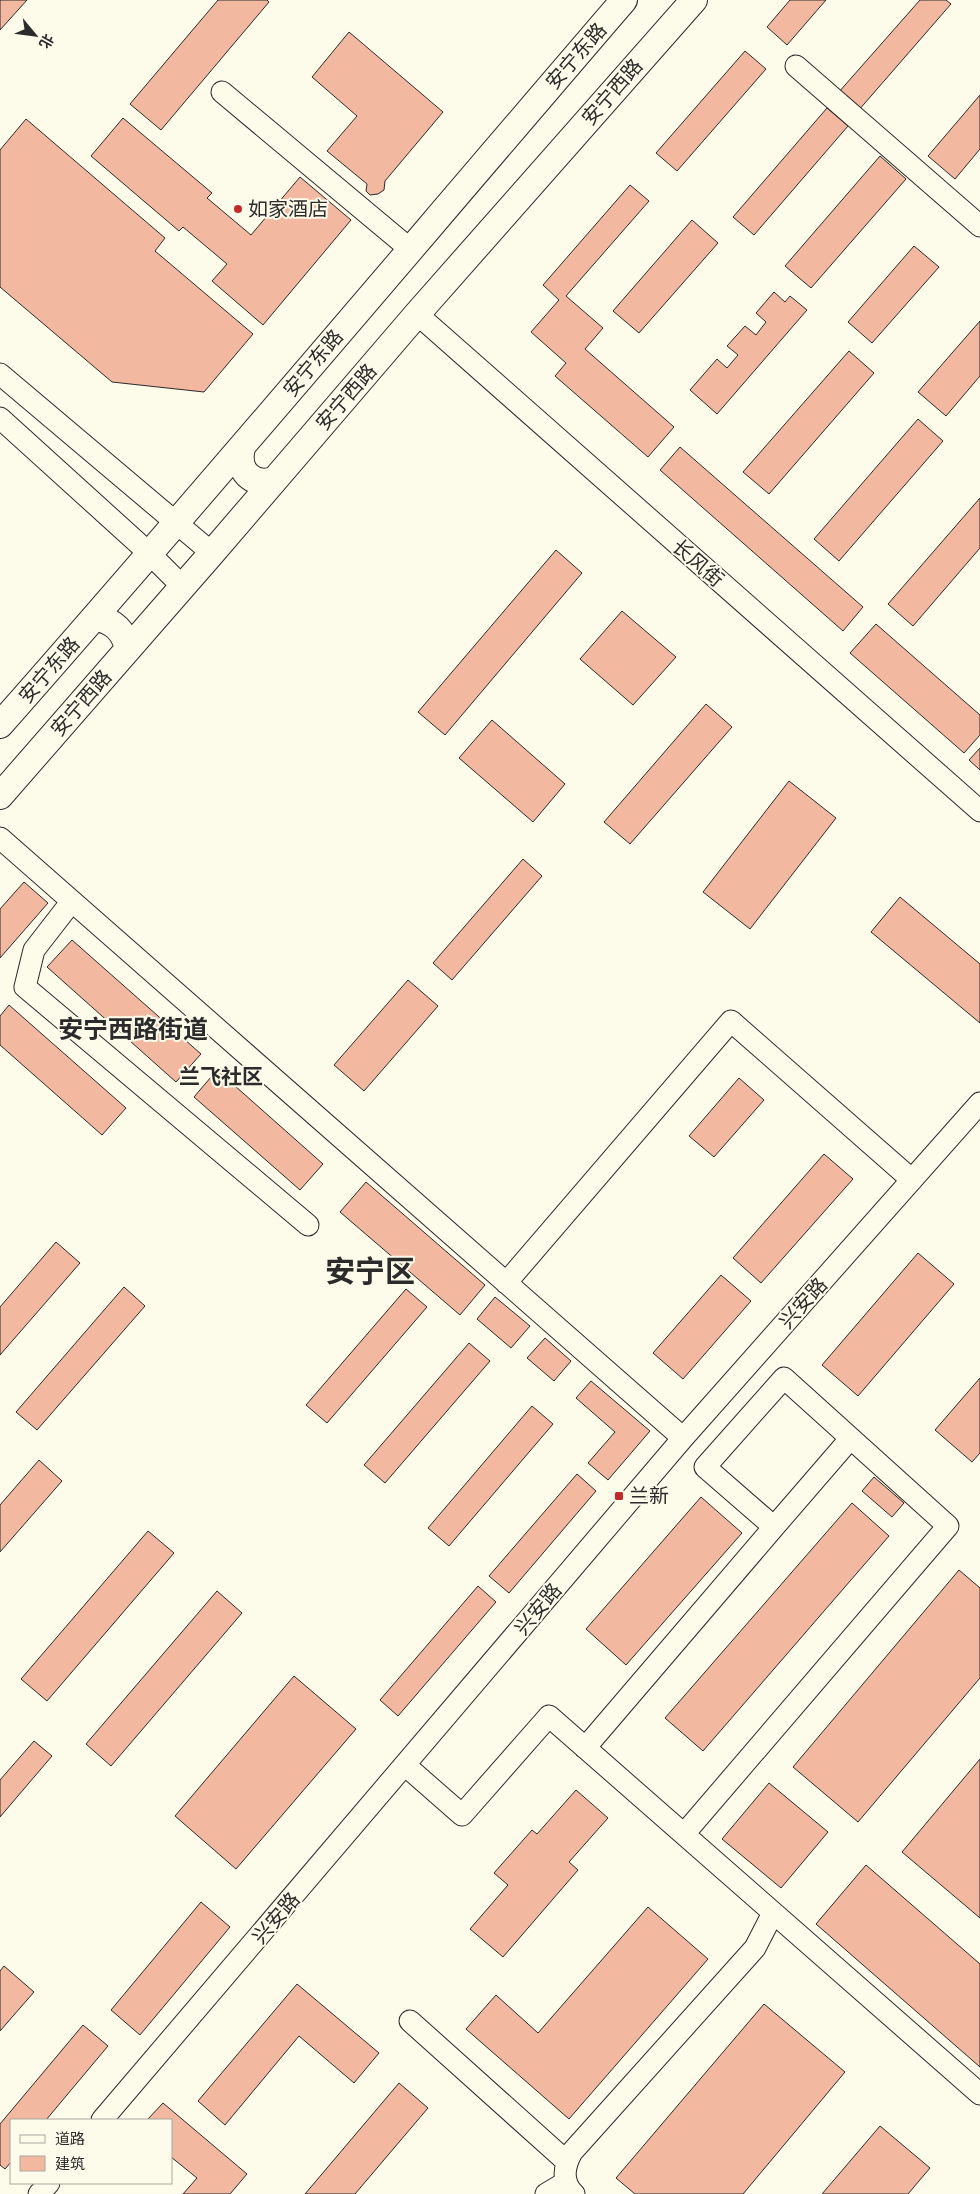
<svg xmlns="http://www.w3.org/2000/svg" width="980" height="2194" font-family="'Zilla Slab','Noto Sans SC',serif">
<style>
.building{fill:#f2b8a0;stroke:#2b2b2b}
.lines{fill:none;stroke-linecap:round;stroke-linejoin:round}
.minor-casing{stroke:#2b2b2b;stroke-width:23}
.major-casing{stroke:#2b2b2b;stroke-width:28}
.minor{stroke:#fdfbea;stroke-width:21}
.major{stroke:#fdfbea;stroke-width:26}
.poi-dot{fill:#c62828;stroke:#fdfbea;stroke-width:2}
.labels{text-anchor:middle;stroke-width:4;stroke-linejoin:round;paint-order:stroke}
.street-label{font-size:20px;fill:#2b2b2b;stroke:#fdfbea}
.poi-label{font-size:20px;fill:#2b2b2b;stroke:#fdfbea;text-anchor:start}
.neighbourhood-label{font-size:21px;font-weight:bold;fill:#2b2b2b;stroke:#fdfbea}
.district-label{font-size:25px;font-weight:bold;fill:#2b2b2b;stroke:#fdfbea}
.town-label{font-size:30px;font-weight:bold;fill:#2b2b2b;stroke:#fdfbea}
</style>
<rect width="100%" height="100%" fill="#fdfbea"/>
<path class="building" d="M0,0H27L0,30Z
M218,0H267L269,2L161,130L130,104Z
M790,0H826L787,45L767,27Z
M920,0H946L951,4L858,111L838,93Z
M349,32L443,112L385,181L384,190L378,194L370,195L366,191L367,184L327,151L357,116L312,77Z
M745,51L766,69L677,171L656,153Z
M980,95V149L955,179L928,156Z
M827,108L848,126L754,235L733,217Z
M123,118L212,193L207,198L251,235L300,177L351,220L263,325L212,281L227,264L183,227L179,231L91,156Z
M26,119L165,238L155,251L253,334L204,392L112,382L0,287V150Z
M880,156L906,179L811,288L785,266Z
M630,185L649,201L566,296L603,328L585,349L674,427L648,457L555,376L566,363L531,332L559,300L543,285Z
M692,220L718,243L639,333L613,311Z
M914,246L939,267L872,343L848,322Z
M774,292L785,302L790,296L807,310L717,414L690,390L717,359L727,368L738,355L727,346L745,326L756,335L766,322L756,313Z
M980,321V376L946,416L918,392Z
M849,351L874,373L769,494L743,472Z
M918,419L943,441L839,561L814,539Z
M680,447L863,607L843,631L660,470Z
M980,498V548L913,626L888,604Z
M556,550L582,573L445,735L418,712Z
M622,611L676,657L633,705L580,659Z
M876,624L980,715V735L964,753L850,653Z
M706,704L732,727L630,844L604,822Z
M492,720L565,784L533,822L459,758Z
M980,748V770L969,760Z
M789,781L836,818L750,929L703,892Z
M523,859L542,876L452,980L433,963Z
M24,882L48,903L0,958V909Z
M900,897L980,964V1023L871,932Z
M72,940L201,1054L176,1082L47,967Z
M408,980L438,1006L364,1091L334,1065Z
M9,1005L126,1108L102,1135L0,1045V1016Z
M217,1070L323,1164L300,1190L194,1097Z
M739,1078L764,1100L714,1157L689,1136Z
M824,1154L853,1179L761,1283L733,1258Z
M366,1182L485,1285L460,1315L340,1212Z
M56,1242L80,1263L0,1355V1307Z
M918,1253L954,1284L858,1396L822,1365Z
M721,1275L751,1301L683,1379L653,1353Z
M124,1287L145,1306L37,1430L16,1412Z
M406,1289L427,1307L327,1423L306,1405Z
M495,1297L530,1326L511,1348L477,1319Z
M545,1338L571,1361L554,1381L527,1358Z
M469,1343L490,1361L385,1483L364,1465Z
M980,1378V1453L972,1462L935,1430Z
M591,1381L650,1431L608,1480L588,1463L615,1432L576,1398Z
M532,1406L553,1424L449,1546L428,1528Z
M39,1460L62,1481L0,1552V1505Z
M577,1474L596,1491L509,1593L489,1576Z
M874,1477L904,1503L892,1517L862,1491Z
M701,1497L742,1533L626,1665L586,1629Z
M852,1503L889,1536L703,1751L665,1718Z
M148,1531L174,1553L47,1701L21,1679Z
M959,1570L980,1588V1678L858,1822L793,1767Z
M478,1586L496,1602L398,1716L380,1700Z
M217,1591L242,1613L111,1766L86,1744Z
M294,1676L356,1729L236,1869L175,1816Z
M34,1741L52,1756L0,1817V1780Z
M980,1759V1918L902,1852Z
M769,1783L828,1832L781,1888L722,1839Z
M576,1790L608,1818L569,1862L578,1870L503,1957L470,1929L508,1885L494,1873L532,1830L537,1834Z
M866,1865L980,1964V2067L816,1924Z
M201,1902L230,1927L140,2035L111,2010Z
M648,1907L708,1959L569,2119L466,2029L496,1995L538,2033Z
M4,1966L34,1992L0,2031V1971Z
M297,1984L379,2053L354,2083L299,2036L225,2125L198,2101Z
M764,2004L845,2072L743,2194H635L616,2178Z
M83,2025L108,2046L46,2120H11V2162L5,2169L0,2165V2124Z
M399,2083L428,2108L355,2194H305Z
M163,2103L247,2174L230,2194H183L197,2178L171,2157V2120H147Z
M880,2126L930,2168L908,2194H822Z"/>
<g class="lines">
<defs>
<path id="minor" d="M796,66L980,226
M222,92L410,249
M417,314L980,811
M0,374L212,553
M0,418L150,554L183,587
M0,838L683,1438
M72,901L34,950L25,987L308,1225
M506,1283L731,1021L912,1180
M585,1748L774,1527
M406,1766L462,1815L549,1716L980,2094
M684,1834L948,1526L784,1378L705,1467L774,1527L850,1439
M410,2021L566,2161
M102,2120L683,1438L980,1103
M39,2194L49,2183
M546,2194L566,2182
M574,2194C561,2182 564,2166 572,2152L755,1948L773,1913"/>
<path id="major" d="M242,448C236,470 252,487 274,480
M95,617C113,621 124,630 128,649
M0,725C211,486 416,242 624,0
M0,796L212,553L417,314L694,0"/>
</defs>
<use href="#minor" class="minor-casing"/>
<use href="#major" class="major-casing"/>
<use href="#minor" class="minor"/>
<use href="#major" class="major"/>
</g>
<g class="poi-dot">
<circle cx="238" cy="209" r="5"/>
<rect x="614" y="1491" width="10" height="10" rx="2.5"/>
</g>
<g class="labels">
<g class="street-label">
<text transform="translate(576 56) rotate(-49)" y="7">安宁东路</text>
<text transform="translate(612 92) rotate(-49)" y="7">安宁西路</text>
<text transform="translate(313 363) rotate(-50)" y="7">安宁东路</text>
<text transform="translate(346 397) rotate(-49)" y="7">安宁西路</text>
<text transform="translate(698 563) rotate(41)" y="7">长风街</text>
<text transform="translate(49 670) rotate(-49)" y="7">安宁东路</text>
<text transform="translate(81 703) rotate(-49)" y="7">安宁西路</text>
<text transform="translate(803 1303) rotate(-48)" y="7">兴安路</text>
<text transform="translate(538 1609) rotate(-50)" y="7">兴安路</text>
<text transform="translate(276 1918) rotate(-49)" y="7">兴安路</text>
</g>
<g class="poi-label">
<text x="248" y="216">如家酒店</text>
<text x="629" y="1503">兰新</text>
</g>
<g class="neighbourhood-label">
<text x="221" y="1084">兰飞社区</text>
</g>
<g class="district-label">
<text x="133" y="1038">安宁西路街道</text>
</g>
<g class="town-label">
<text x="370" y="1282">安宁区</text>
</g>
</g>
<rect x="10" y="2119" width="162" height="65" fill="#fdfbea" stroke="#a9a89e"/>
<rect x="20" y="2135" width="25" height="8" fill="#fdfbea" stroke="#a9a89e"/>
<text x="55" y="2144" font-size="15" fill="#2b2b2b">道路</text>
<rect x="20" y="2156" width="25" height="15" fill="#f2b8a0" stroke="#a9a89e"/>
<text x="55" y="2169" font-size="15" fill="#2b2b2b">建筑</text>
<g transform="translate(35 35) rotate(119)" stroke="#fdfbea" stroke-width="4" paint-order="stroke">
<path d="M0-4L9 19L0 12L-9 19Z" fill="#2b2b2b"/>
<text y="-8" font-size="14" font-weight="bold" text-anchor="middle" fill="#2b2b2b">北</text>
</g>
</svg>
